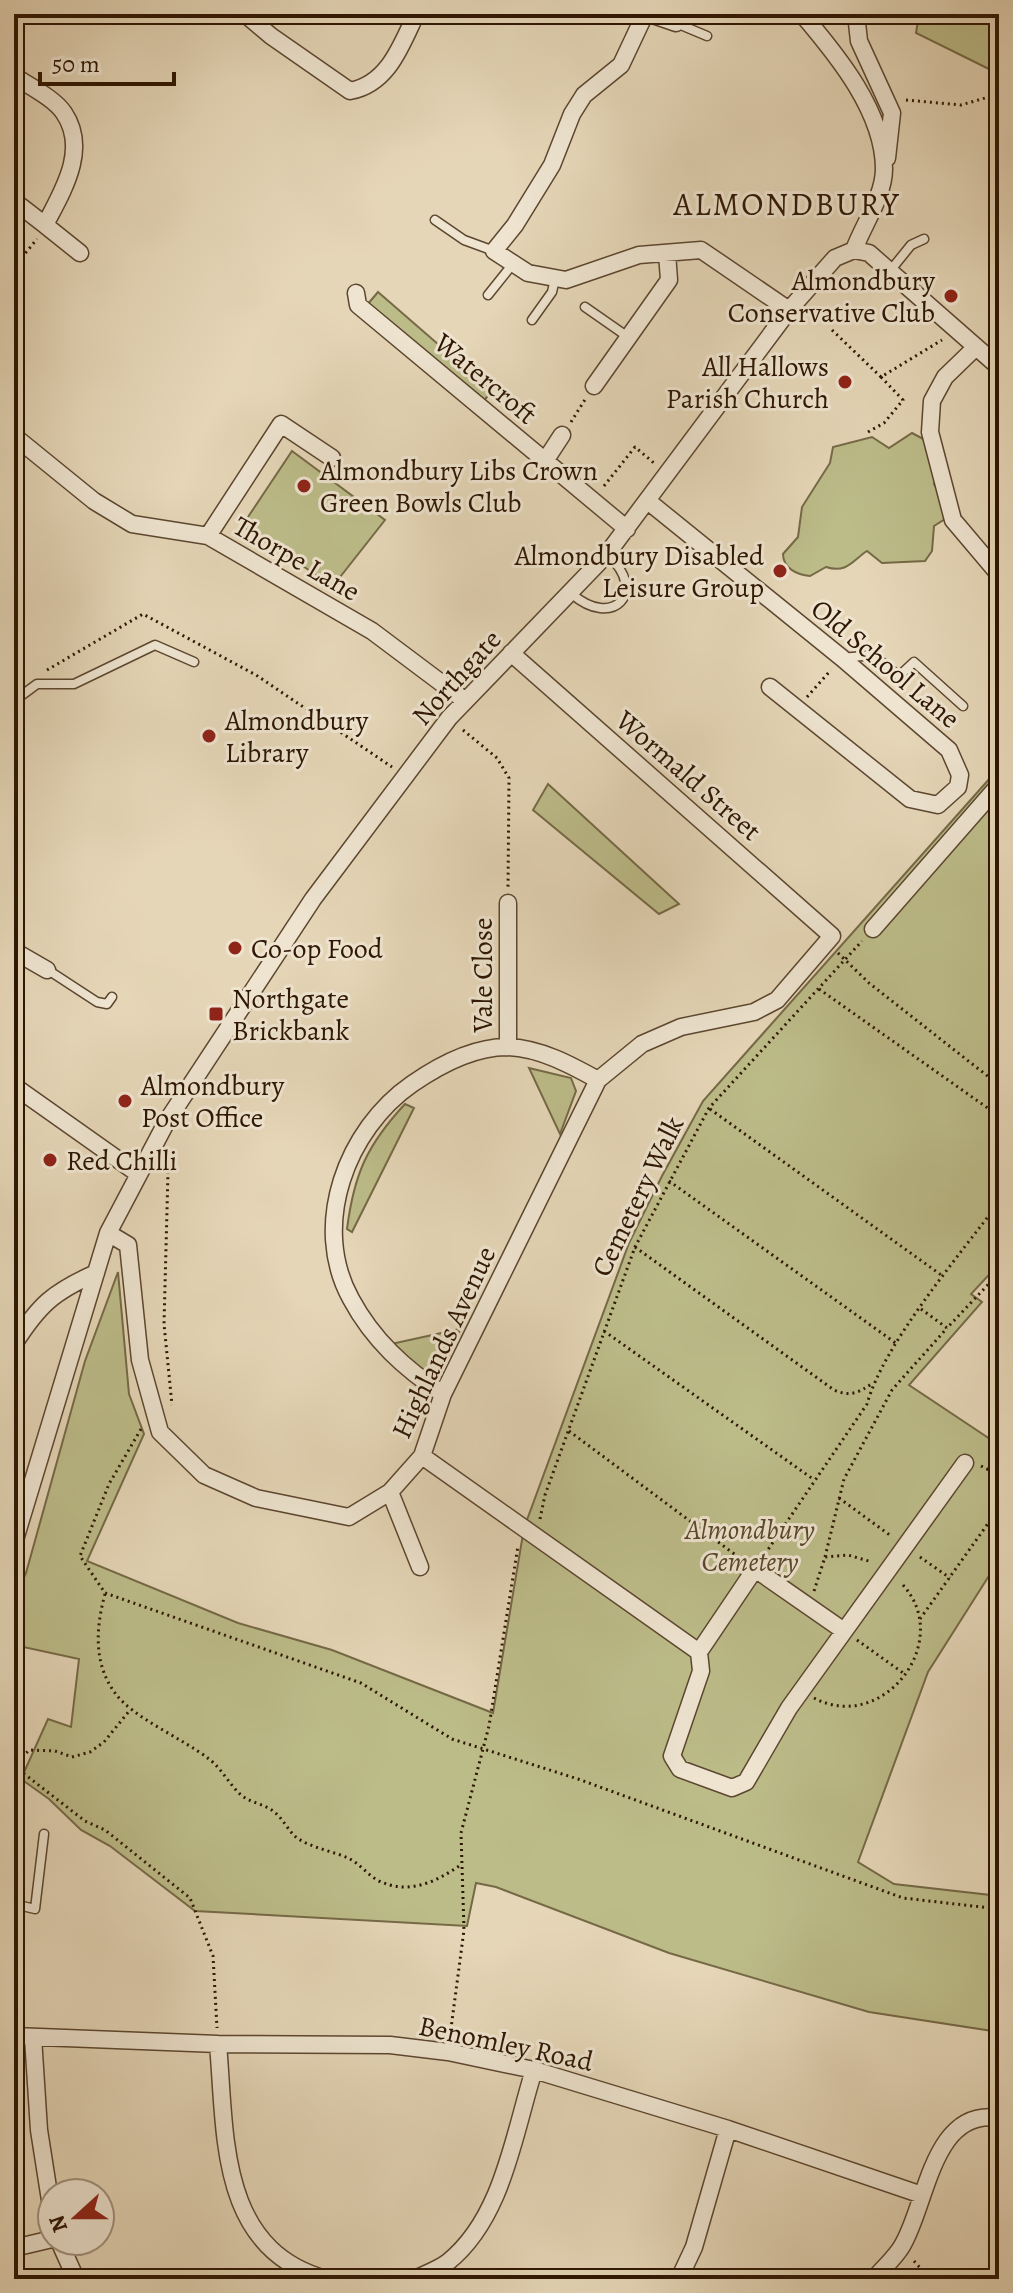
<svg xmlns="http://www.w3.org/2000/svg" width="1013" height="2293" font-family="Alegreya,serif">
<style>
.green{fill:#bcbc89;stroke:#756946;stroke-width:2}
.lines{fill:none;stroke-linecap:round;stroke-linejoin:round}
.service-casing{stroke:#5c462f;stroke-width:11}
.minor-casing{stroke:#5c462f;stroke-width:19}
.path{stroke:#2e1602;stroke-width:3;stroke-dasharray:2 4;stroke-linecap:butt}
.service{stroke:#eee4d0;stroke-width:8}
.minor{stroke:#eee4d0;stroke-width:16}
.poi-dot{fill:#8f2418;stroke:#eee4d0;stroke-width:3}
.labels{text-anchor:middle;stroke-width:6;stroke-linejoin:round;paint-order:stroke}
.poi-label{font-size:28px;fill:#2e1602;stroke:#eee4d0;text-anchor:start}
.street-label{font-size:28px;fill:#2e1602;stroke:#eee4d0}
.park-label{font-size:28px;font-style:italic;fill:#59482a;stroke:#eee4d0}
.quarter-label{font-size:32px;letter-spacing:2px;fill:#2e1602;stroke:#eee4d0}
</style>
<rect width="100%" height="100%" fill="#e5d6b7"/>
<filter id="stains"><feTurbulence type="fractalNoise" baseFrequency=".0025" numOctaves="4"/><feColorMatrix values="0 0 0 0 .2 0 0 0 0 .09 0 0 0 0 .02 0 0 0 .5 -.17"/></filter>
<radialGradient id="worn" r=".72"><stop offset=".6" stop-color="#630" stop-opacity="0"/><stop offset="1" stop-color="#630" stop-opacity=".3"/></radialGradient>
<path class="green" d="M919,14H999V48L991,70L916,33Z
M378,292L492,391L481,404L367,305Z
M912,433L931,443L940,474L934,484L942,497L945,519L934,526L932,551L925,561L882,563L867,551C853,560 847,574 826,567L810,576C797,575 783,568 783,554L798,537L802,507L830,463L833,447L872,437L889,448Z
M292,451L385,520L333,586L242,526Z
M999,768V1264L971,1294L982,1302L909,1385L999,1445V1560L928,1672L858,1862L894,1884L999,1896V2032L869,2012L669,1953L496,1887L476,1883L467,1926L195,1911L110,1846L81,1830L49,1799L21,1779L48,1719L71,1727L79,1659L14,1645V1599L26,1573L85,1361L118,1272L129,1394L144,1434L87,1561L238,1623L332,1650L493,1713L524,1528L629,1243L662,1176L703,1101Z
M548,784L679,904L659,914L533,810Z
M529,1068L571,1078L576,1091L560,1134Z
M405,1104L414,1108L352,1232L347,1229C354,1174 367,1145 405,1104Z
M460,1329L444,1367L423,1371L391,1344Z"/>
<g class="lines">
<defs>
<path id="service" d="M676,23L707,36
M435,220L464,240L494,251
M890,271L911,245L924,239
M488,295L512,265
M585,307L628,337
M532,320L552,292L555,279
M572,594C612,629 649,593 608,555
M842,658L873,655L899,676L914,662L963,706
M14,701L37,684H74L155,645L194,662
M48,970L97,1002L107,1004L112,997
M14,1904L35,1909L44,1834"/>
<path id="minor" d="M245,14L271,36L350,91C388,84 401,46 416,14
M645,14L621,65L584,95L572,114L552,165L515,225L494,251L528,273L566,280L639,255L701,250L789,310
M650,14L676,23
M802,14C837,55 884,112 884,169C884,196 863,225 854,250
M856,14L859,41L892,113L887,158
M14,76C29,86 54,98 64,113C89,150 62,192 45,225L80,253
M14,201L45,225
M854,250L869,253L999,367
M356,293L358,305L627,529
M976,347L945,377L932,401L930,432L953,520L997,572
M594,386L669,280L667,253
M14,436L94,501L132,524L208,536L372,631L464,700
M545,461L562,435
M649,502L842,658L949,750L960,775L958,787L938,805L910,799L770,687
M208,536L281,424L332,458
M873,929L999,785
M14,951L47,970
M508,1047V903
M14,1086L137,1173
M108,1233L128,1245L140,1360L160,1432L204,1475L256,1498L349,1517L390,1492L422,1456L443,1394L598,1080L642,1044L681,1027L754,1012L777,1000L832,936L511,653
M14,1344C39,1305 53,1292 96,1273
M443,1394C405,1369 373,1340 351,1299C310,1225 347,1129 412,1084C438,1066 474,1047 507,1047C540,1048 571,1065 598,1080
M422,1456L699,1652L755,1569L844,1631
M390,1492L420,1567
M14,1543L108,1233L167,1121L313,899L449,718L607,554L789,310L835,258L854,250
M699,1652L701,1671L672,1756L680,1769L732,1788L746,1782L789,1708L965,1463
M14,2036L218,2044L390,2045L448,2052L534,2070L728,2129L922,2195
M33,2037L39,2130L52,2213
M218,2044C226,2136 218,2249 326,2279
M59,2241L76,2279
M14,2248L52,2239
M415,2279C425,2274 439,2269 448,2262C503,2218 514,2133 534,2070
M679,2279L694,2247L728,2129
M874,2279C883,2268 895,2258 902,2246C927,2205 932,2107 999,2118"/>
</defs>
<use href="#service" class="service-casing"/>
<use href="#minor" class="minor-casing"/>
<path class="path" d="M906,100L961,105L999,94
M14,267L37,239
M832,330L881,377
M571,422L586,398
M868,432L884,423L903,400L881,377L942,340
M604,486L635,447L654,463
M47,670L143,614L256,675L392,767
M807,697L831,670
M463,730L497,758L509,778L508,887
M838,953L869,983L999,1085
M819,989L999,1116
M710,1109L944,1277
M162,1169L168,1172L164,1324L172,1405
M669,1181L897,1344
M635,1247L834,1390C850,1397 858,1393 873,1383
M921,1309L947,1328L999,1273
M604,1331L813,1479
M141,1429L109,1484L80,1556L105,1593L361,1683L452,1739L578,1779L903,1898L999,1909
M569,1431L741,1559
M981,1466L999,1475
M839,1498L891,1536
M540,1519L545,1495L635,1247L709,1108L862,941
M765,1554L867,1404C884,1343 960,1255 999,1202
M825,1557L844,1479L892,1390L947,1328
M920,1557L950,1578
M814,1591L825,1557L848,1555L872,1562
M105,1594C96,1627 93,1663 115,1693C133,1718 182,1738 209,1759C222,1769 229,1784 241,1795C251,1803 264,1804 273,1811C283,1818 288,1831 297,1838C312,1848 332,1851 348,1858C359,1863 367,1874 377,1880C408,1896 436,1882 462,1864
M920,1619L999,1508
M857,1640L906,1675
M814,1698C884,1735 956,1639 901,1583
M14,1766L85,1821L105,1830L190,1898L213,1956L217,2028
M14,1766L29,1750L55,1751L72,1757L90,1752L104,1742L130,1710
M450,2036L464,1930L461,1833L489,1726L518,1546
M914,2261L930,2279"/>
<use href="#service" class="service"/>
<use href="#minor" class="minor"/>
</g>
<g class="poi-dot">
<circle cx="951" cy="296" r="8"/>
<circle cx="845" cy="382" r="8"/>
<circle cx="304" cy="486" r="8"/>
<circle cx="780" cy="571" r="8"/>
<circle cx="209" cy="736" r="8"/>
<circle cx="235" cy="948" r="8"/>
<rect x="208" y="1006" width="16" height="16" rx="4"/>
<circle cx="125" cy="1101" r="8"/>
<circle cx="50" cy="1160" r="8"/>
</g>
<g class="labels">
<g class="poi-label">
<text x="935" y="290" text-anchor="end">Almondbury<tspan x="935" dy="32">Conservative Club</tspan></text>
<text x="829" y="376" text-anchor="end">All Hallows<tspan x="829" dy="32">Parish Church</tspan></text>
<text x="320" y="480">Almondbury Libs Crown<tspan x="320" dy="32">Green Bowls Club</tspan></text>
<text x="764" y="565" text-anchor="end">Almondbury Disabled<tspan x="764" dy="32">Leisure Group</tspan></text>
<text x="225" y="730">Almondbury<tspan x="225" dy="32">Library</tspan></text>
<text x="251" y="958">Co-op Food</text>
<text x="232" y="1008">Northgate<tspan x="232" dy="32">Brickbank</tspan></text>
<text x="141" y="1095">Almondbury<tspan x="141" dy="32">Post Office</tspan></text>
<text x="66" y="1170">Red Chilli</text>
</g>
<g class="street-label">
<text transform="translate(486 378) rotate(40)" y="10">Watercroft</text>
<text transform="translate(297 558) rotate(30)" y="10">Thorpe Lane</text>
<text transform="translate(886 663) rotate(40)" y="10">Old School Lane</text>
<text transform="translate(456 677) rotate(-48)" y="10">Northgate</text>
<text transform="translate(689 775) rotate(41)" y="10">Wormald Street</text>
<text transform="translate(482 975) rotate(-90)" y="10">Vale Close</text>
<text transform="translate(637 1196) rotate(-64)" y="10">Cemetery Walk</text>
<text transform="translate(443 1342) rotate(-65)" y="10">Highlands Avenue</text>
<text transform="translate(506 2043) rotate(12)" y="10">Benomley Road</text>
</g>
<g class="park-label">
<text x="750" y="1539">Almondbury<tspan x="750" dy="32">Cemetery</tspan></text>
</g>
<g class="quarter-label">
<text x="787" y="215">ALMONDBURY</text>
</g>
</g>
<rect width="1013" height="2293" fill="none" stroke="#e5d6b7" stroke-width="48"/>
<rect x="16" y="16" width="981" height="2261" fill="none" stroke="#2e1602" stroke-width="4"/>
<rect x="24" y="24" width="965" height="2245" fill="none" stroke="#2e1602" stroke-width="2"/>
<g transform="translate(76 2217) rotate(249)"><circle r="38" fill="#eee4d0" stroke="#a1927e" stroke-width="2"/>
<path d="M0-6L14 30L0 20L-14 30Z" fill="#8f2418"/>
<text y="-12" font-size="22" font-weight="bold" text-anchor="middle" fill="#2e1602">N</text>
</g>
<path d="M40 72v12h134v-12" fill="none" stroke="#2e1602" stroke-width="4"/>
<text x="52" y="72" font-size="24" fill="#2e1602" stroke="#eee4d0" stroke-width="6" paint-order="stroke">50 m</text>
<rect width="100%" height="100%" filter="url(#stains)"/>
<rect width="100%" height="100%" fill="url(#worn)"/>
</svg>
